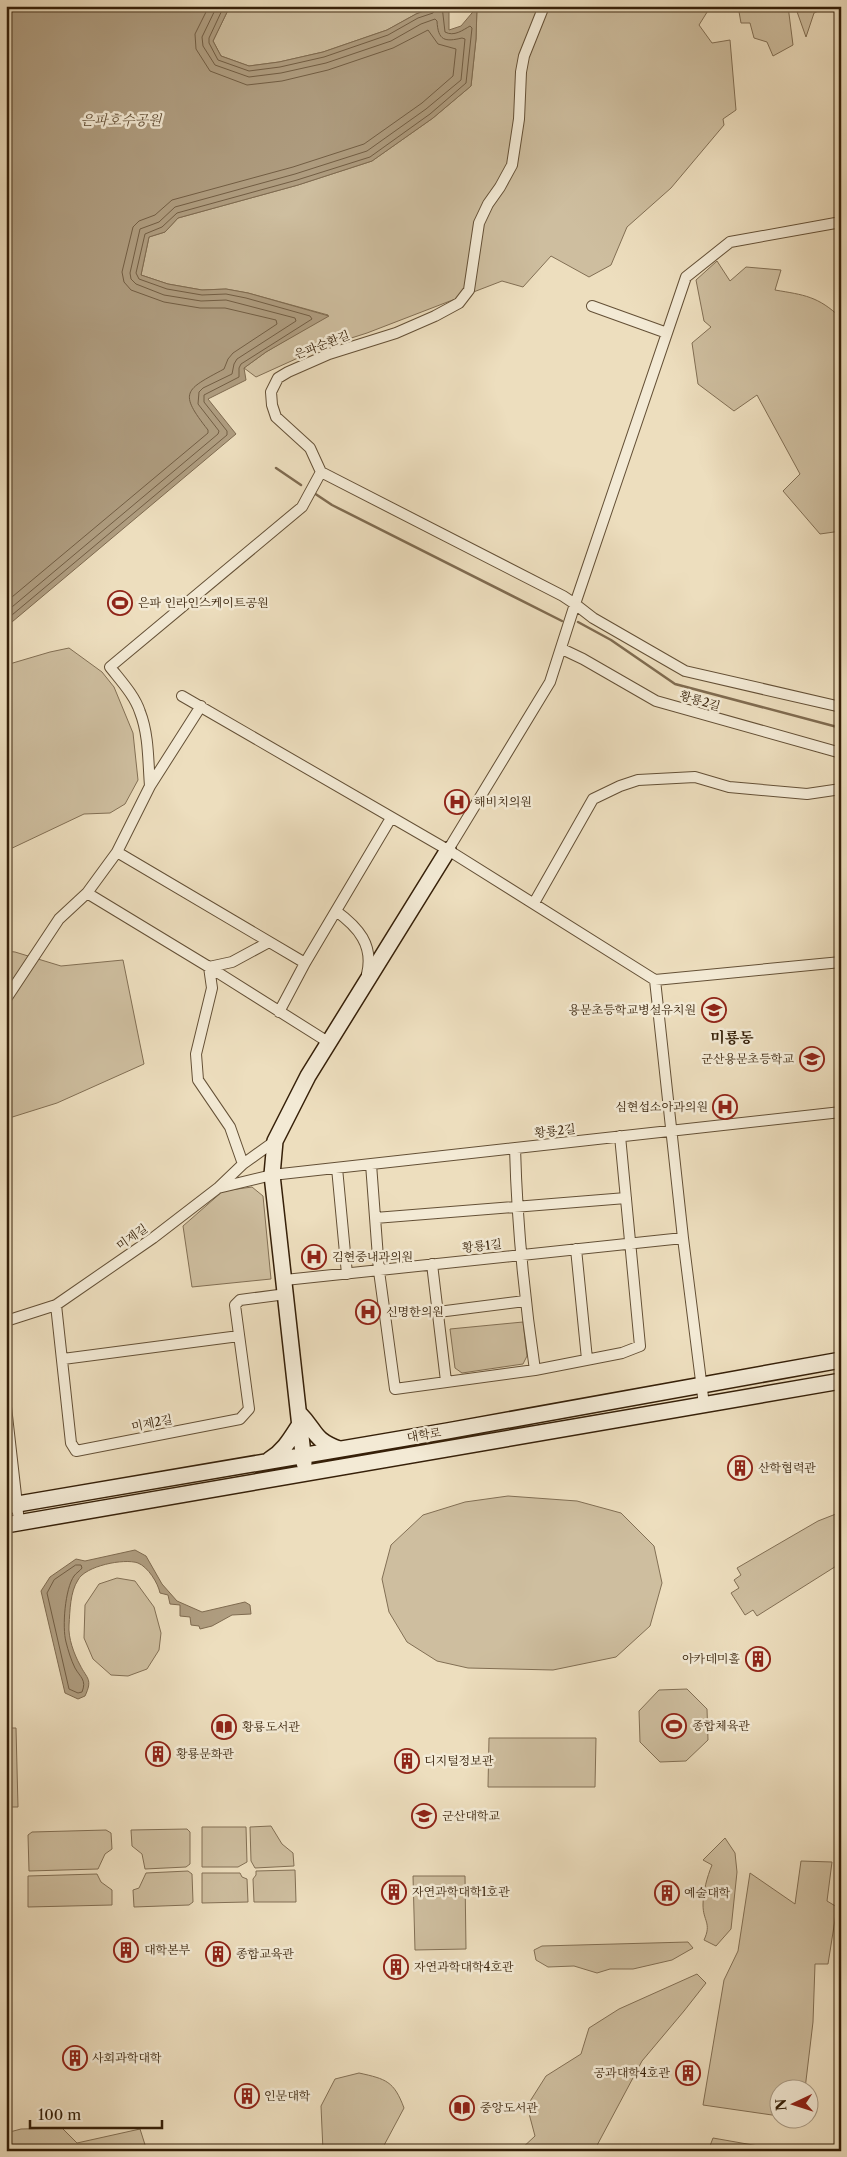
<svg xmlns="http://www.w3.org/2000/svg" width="847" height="2157" font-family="'Libre Caslon Text','Noto Serif KR',serif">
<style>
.green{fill:#cebe9f;stroke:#826f54}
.water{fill:#af9d80;stroke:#7f6b50}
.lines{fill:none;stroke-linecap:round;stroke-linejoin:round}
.shore{stroke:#725e44;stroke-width:1}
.stream{stroke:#7f6b50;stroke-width:2.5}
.street-casing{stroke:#645036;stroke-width:12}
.secondary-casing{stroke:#362009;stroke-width:18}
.street{stroke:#f3ead5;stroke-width:10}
.secondary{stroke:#f3ead5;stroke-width:15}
.labels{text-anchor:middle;stroke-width:5;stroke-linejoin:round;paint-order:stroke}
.street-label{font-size:12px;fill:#362009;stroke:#f3ead5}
.poi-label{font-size:12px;fill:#362009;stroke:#f3ead5;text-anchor:start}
.water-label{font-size:14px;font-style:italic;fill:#604c33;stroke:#f3ead5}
.quarter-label{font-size:15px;font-weight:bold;fill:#362009;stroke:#f3ead5}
</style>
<rect width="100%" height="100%" fill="#eddebe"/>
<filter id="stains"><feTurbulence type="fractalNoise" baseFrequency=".004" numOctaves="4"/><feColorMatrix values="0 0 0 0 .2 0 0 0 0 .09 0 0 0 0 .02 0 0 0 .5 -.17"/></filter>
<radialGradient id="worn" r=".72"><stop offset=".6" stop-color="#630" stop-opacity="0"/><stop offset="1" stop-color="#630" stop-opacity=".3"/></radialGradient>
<path class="green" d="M230,6H437L416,14L387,30L323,52L279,62L249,66L221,56L213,41Z
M477,6H716L709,9L699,25L712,43L730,40L736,110L723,119L724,125L671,188L627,227L611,265L589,277L551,256L523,287L502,281L367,333L320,348L256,377L244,368L266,352L328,315L248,293L226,289L202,290L168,284L141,275L149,237L165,232L178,218L298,185L372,161L433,118L471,86L476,39Z
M738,6H788L793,45L773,56L767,42L754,38L750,23H741Z
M795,6H829L814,13L806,37Z
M717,261L730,281L746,267L781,270L775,290C804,295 818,296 841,318V531L820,534L783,491L800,474L757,395L734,411L698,384L692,343L711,327L704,321L696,280Z
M69,648L102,672L114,687L133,733L138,780L125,804L110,813L84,814L6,851V665L50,652Z
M6,951L15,952L61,966L123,960L144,1064L57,1103L6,1119Z
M252,1187L263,1196L271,1279L192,1287L183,1226L223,1191Z
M523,1322L527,1356L523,1364L462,1373L455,1368L450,1329Z
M508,1496L577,1501L621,1513L654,1546L662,1583L650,1626L616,1657L553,1670L468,1668L437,1661L407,1642L389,1612L382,1579L391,1545L423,1515L465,1502Z
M841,1512V1563L757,1616L753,1610L745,1615L731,1593L739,1588L734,1580L741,1575L737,1568L818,1521Z
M117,1578L135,1581L154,1607L161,1633L159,1650L147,1669L128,1676L111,1675L93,1659L84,1638L85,1605L99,1584Z
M687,1689L707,1709L708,1740L686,1761L660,1762L640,1742L639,1711L659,1690Z
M6,1728H16L18,1807H6Z
M489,1738H596L595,1787H488Z
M271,1826L282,1844L293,1853L294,1866L255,1868L251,1861L250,1827Z
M202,1827H246L247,1862L238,1867H202Z
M187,1829L190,1832V1864L186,1867L145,1869L142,1854L132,1846L131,1830Z
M106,1830L111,1833L112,1849L105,1854L98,1869L29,1871L28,1835L32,1832Z
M725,1838L735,1853L737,1872L731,1929L716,1946L704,1940C712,1923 703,1921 703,1905C703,1892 707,1877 712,1865L703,1860Z
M801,1861L832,1862L827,1901L837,1907L828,1964H815L813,2022L805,2089L780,2090L779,2116L703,2105L724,1980L738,1951L750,1873L795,1904Z
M295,1870L296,1902H254L253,1879L256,1875V1871Z
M188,1871L192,1874L193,1902L189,1905L134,1907L133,1890L139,1888L146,1873Z
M202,1873H240L242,1877L247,1879L248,1902L202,1903Z
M97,1874L101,1882L112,1890V1905L28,1907V1876Z
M413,1876H465L466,1949L415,1950Z
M688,1942L693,1948L672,1960L633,1969H610L597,1973L574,1966L548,1967L536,1960L534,1950L542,1946Z
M697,1974L706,1983L684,2011L642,2061L594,2151H519L535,2136L527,2106L546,2076L581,2054L589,2028L619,2009Z
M359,2073C386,2079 394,2081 404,2108L381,2151H323L321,2106L335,2079Z
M62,2128L77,2143L140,2129L147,2151H6V2133L21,2129Z
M713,2138L787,2151H708Z"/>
<path class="water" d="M6,6H230L213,41L221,56L249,66L279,62L323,52L387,30L416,14L437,6H446L449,12V30L461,26L477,7L476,39L471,86L433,118L372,161L298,185L178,218L165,232L149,237L141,275L168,284L202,290L226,289L248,293L329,316L266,352L244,368L246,380L208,399L236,434L6,627Z
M135,1550L146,1556L162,1584L177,1601L202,1612L245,1602L250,1605L251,1614L232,1615L212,1626L200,1629L199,1626L191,1625L190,1617L180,1616V1605L170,1604L168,1595L160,1593C158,1583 148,1567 138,1563C124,1558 85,1566 78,1580C70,1592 70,1611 69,1625C68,1638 74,1654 80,1665C87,1679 93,1679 85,1696L78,1699L65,1693L41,1591L50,1577L76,1559L85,1561Z"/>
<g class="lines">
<path class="shore" d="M224,6L209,38V43L218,60L249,71L280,67L324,57L388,35L418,18L433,13L436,6
M6,602L208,433V430C178,392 185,390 224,369L228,359L233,353L277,324L276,320L225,308H200L164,302L131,290L124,282L122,272L133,227L139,221L155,215L172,200L293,167L364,144L422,103L453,76L456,49L438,44L428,30L393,48L328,70L282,81L247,85L210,71L196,49L195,34L209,6
M6,612L218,434L219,431L198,404L199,392L203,388L232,374L234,364L237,359L296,321L295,318L226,300L201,301L164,295L136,284L131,279L130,273L140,229L159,222L175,207L295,174L367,151L426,109L461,80L465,39L462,38C445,42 438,41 437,21L435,19L421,24L391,41L326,63L281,73L249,77L215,65L203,46L202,37L217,6
M6,620L227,435V431L204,402V395L239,377V368L241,364L312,319L310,316L246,298L226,294L202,295L167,289L139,279L136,273L145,234L162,227L177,213L297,180L370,157L430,114L466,83L472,28L470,26C463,30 454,37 445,32L442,6
M76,1565H81L82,1568C80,1571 76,1573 74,1576C65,1589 62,1627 66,1642C68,1650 71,1660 75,1668C80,1677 87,1680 82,1692L78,1693L69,1689L47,1593L54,1580Z"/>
<path class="stream" d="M276,468L301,485
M314,493L332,505L562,621
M578,622L611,640L675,684L841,728"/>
<defs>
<path id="street" d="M841,222L730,242L686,277L575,604L593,618L685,671L841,707
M592,306L667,333
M321,472L310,448L276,417L272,405L271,392L278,378L288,372L329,354L396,333L435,316L459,303L469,290L479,223L488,204L500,187L512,165L519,119L521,72L524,56L544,6
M321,472L563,596L575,604L550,682L448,850
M562,649L583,659L656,701L841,753
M182,696L448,850L655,980L683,1238L704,1405
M150,786C148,762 149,735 140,712C135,696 121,681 110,667L302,507L321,472
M117,852L305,963L391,818
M87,893L209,967L232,962L269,942
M534,903L593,799L620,786L638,780L695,777L729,787L807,794L841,789
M336,911C358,927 374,945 367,974
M209,967L212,988L196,1054L198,1080L230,1127L243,1164L275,1141
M209,967L328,1042
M655,980L841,962
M6,999L59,919L87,893L117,852L150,786L201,706
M279,1012L305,963
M515,1148C517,1222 524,1296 535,1370
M371,1164L379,1271L395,1389L535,1370L622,1353L640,1346L620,1136
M337,1168L347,1274
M219,1187L243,1164
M375,1218L626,1198
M576,1249L587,1359
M432,1264L446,1381
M285,1280L683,1238
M56,1305L71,1443L76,1451L240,1419L249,1409L235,1305L240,1300L286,1294
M438,1312L525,1301
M6,1321L56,1305L153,1238L218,1188L272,1175L841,1112
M63,1359L239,1336
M6,1407L19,1522"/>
<path id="secondary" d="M299,1413C317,1431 312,1439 339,1449
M269,1460C284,1451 291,1438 300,1424
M304,1463L272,1175L275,1141L308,1076L448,850
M6,1506L447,1431L841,1360
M6,1525L841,1381"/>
</defs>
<use href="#street" class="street-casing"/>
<use href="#secondary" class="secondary-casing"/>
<use href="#street" class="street"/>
<use href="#secondary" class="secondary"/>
</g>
<defs>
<symbol id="stadium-ring" viewBox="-11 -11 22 22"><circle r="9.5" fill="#f3ead5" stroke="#8f2418" stroke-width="1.5"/><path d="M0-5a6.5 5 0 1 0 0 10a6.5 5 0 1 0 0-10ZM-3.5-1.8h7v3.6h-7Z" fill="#8f2418"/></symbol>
<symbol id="hospital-ring" viewBox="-11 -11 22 22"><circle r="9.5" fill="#f3ead5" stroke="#8f2418" stroke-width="1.5"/><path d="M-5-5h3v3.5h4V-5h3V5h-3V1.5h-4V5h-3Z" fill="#8f2418"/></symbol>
<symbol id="school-ring" viewBox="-11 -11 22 22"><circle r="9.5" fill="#f3ead5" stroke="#8f2418" stroke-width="1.5"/><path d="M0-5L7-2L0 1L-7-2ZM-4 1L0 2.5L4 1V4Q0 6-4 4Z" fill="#8f2418"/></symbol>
<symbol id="building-ring" viewBox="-11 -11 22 22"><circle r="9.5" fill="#f3ead5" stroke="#8f2418" stroke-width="1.5"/><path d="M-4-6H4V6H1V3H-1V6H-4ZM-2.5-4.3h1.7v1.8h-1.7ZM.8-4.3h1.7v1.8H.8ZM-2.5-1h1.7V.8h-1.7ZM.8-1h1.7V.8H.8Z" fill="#8f2418"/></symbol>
<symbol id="library-ring" viewBox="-11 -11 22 22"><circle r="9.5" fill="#f3ead5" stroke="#8f2418" stroke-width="1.5"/><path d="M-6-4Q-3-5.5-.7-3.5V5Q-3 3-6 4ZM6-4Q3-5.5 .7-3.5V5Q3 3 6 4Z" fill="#8f2418"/></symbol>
<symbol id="university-ring" viewBox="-11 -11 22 22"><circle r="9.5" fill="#f3ead5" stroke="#8f2418" stroke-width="1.5"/><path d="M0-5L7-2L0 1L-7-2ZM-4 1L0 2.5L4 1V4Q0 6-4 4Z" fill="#8f2418"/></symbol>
</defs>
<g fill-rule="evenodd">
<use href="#stadium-ring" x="106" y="589" width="28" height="28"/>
<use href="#hospital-ring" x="443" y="788" width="28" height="28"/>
<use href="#school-ring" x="700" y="996" width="28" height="28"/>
<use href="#school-ring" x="798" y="1045" width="28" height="28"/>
<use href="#hospital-ring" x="711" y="1093" width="28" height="28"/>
<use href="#hospital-ring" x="300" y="1243" width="28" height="28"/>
<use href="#hospital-ring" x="354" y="1298" width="28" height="28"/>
<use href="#building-ring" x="726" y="1454" width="28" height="28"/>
<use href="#building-ring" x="744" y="1645" width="28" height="28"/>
<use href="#stadium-ring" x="660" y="1712" width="28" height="28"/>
<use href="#library-ring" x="210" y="1713" width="28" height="28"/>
<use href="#building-ring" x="144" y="1740" width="28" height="28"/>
<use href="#building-ring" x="393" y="1747" width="28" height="28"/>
<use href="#university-ring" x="410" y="1802" width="28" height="28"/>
<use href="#building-ring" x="380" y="1878" width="28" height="28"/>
<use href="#building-ring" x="653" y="1879" width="28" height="28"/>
<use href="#building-ring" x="112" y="1936" width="28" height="28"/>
<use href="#building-ring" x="204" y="1940" width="28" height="28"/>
<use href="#building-ring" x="382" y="1953" width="28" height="28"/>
<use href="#building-ring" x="61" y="2044" width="28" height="28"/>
<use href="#building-ring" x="674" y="2059" width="28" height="28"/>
<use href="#building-ring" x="233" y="2082" width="28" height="28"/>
<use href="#library-ring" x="448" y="2094" width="28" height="28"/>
</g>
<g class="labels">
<g class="street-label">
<text transform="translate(322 345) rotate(-21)" y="4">은파순환길</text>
<text transform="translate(700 701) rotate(16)" y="4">황룡2길</text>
<text transform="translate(555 1131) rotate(-6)" y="4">황룡2길</text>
<text transform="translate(132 1237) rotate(-35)" y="4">미제길</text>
<text transform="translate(482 1246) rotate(-6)" y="4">황룡1길</text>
<text transform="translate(152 1423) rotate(-11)" y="4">미제2길</text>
<text transform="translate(424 1435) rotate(-9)" y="4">대학로</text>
</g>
<g class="poi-label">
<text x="138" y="607">은파 인라인스케이트공원</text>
<text x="474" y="806">해비치의원</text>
<text x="696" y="1014" text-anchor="end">용문초등학교병설유치원</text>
<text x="794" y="1063" text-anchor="end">군산용문초등학교</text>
<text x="708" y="1111" text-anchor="end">심현섭소아과의원</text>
<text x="332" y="1261">김현중내과의원</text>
<text x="386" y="1316">신명한의원</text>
<text x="758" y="1472">산학협력관</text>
<text x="740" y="1663" text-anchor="end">아카데미홀</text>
<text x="692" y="1730">종합체육관</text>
<text x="242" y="1731">황룡도서관</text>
<text x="176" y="1758">황룡문화관</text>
<text x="424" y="1765">디지털정보관</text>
<text x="442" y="1820">군산대학교</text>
<text x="412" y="1896">자연과학대학1호관</text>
<text x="684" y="1897">예술대학</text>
<text x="144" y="1954">대학본부</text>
<text x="236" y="1958">종합교육관</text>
<text x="414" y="1971">자연과학대학4호관</text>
<text x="92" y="2062">사회과학대학</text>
<text x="670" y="2077" text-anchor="end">공과대학4호관</text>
<text x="264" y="2100">인문대학</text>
<text x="480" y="2112">중앙도서관</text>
</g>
<g class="water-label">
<text x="121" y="125">은파호수공원</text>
</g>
<g class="quarter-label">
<text x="732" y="1043">미룡동</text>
</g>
</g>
<rect width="847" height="2157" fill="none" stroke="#eddebe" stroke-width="25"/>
<rect x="8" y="8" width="832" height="2142" fill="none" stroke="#362009" stroke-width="2.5"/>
<rect x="12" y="12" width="822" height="2132" fill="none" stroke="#362009"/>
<g transform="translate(794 2104) rotate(266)"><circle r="24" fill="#f3ead5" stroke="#a79983"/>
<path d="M0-4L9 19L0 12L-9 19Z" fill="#8f2418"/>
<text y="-8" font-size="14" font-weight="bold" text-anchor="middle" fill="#362009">N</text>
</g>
<path d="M30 2120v8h132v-8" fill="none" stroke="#362009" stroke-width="2.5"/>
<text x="38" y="2120" font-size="15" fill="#362009" stroke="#f3ead5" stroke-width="4" paint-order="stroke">100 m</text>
<rect width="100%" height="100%" filter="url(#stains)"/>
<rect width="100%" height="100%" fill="url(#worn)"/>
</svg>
